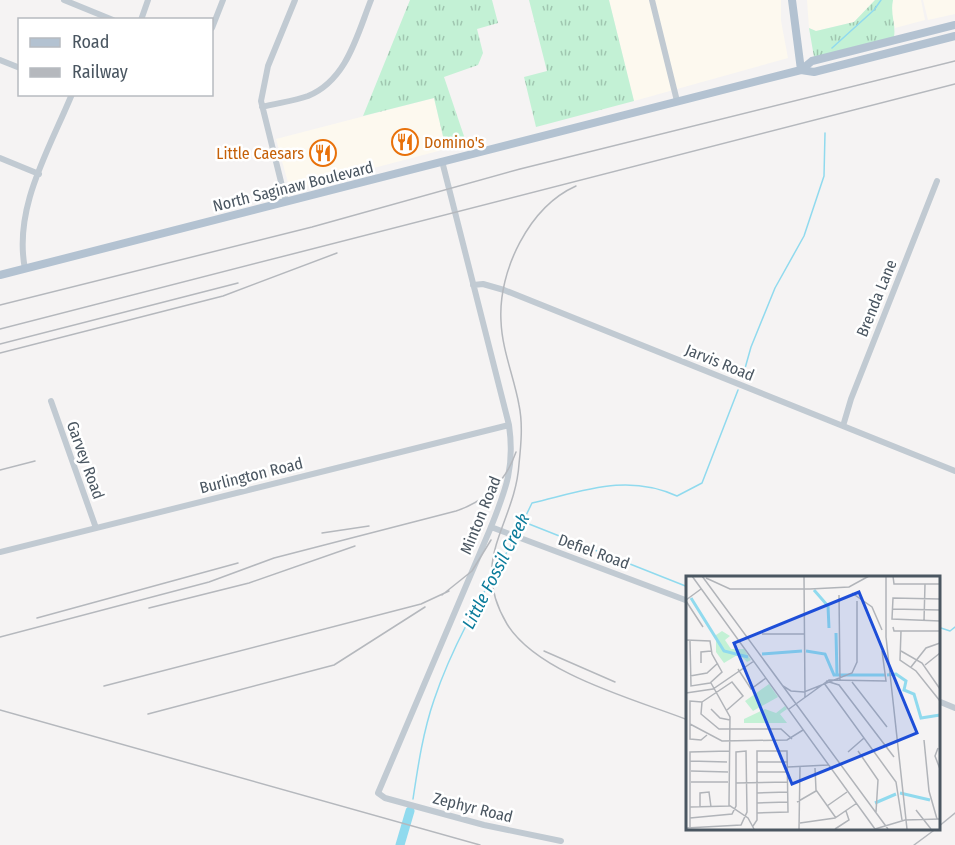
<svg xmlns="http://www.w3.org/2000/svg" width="955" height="845" font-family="'Fira Sans Condensed',sans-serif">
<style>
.commercial{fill:#fdf9ef}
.grass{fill:url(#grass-tufts)}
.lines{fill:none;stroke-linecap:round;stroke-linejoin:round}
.stream{stroke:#90daee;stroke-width:1.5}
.river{stroke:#90daee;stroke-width:9}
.minor{stroke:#c1cad2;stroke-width:6}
.major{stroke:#b3c2d1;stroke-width:8}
.rail{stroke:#b5b8bd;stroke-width:1.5}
.labels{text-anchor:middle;stroke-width:5;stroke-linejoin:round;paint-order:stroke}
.food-label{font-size:16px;fill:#c56008;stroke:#fff;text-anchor:start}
.street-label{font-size:16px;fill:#4a5661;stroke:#fff}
.water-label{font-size:18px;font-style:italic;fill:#0c7c9b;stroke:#fff}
.inset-river{fill:none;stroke:#90daee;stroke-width:3}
.inset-road{fill:none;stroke:#b1b4b9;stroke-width:1.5}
.view{fill:#1d4ed8;fill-opacity:0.15;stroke:#1d4ed8;stroke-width:3}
.inset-edge{fill:none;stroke:#4a5661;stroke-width:3}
</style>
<defs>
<pattern id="grass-tufts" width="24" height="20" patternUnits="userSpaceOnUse" patternTransform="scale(1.5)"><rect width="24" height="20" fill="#c3f1d5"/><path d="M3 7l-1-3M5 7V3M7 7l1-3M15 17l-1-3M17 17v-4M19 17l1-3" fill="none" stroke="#a0c6b0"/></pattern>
</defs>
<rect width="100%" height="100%" fill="#f5f3f3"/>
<path class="commercial" d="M609,0H781V21L788,58L634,101Z
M807,0H875L854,22L816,31L809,28Z
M893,0H921L925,20L895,28L891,10Z
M923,0H955V14L928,20Z
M434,98L446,149L290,190L276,139Z"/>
<path class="grass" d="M410,0H492L498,23L477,29L483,53L478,65L444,77L467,145L446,149L434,98L363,116Z
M529,0H609L634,101L536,127L524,77L547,71Z
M875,0H893C890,14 896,24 894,37L814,57L809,28L816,31L854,22Z"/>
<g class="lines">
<path class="stream" d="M832,48L874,10L881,0
M742,379L751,347L775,288L804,236L824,176L825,133
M524,522L688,587
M517,534L532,503C583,491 627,473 677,496L702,483L738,390
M789,576L805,578
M938,627L950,631L955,627
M413,799C418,766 423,732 434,700C453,643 485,590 515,538"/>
<path class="river" d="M400,845L410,811"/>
<path class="minor" d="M64,0L113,20
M652,0L677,101
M141,20L148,0
M212,28L223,0
M0,60L20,68
M262,107C277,103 294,101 308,96C347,80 357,35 371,0
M0,158L39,174
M442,161L509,425C515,467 506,489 491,527L378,793L385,798L484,825L561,841
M286,202L261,101L268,66L295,0
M25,269C13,208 49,150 72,94
M473,285L483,284L504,290L955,471
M51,401L96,528
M843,426L851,399L937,181
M491,527L688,601
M0,552L509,425
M938,701L955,708"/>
<path class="major" d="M792,0L801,70
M801,70L812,61L955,25
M0,275L801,70L814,72L955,36"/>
<path class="rail" d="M576,186C529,207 498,271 501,321C502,350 514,377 519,405C523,424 521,445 519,464C515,525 468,559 507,624C538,674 634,699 688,720
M0,305L312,227L520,169L955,61
M0,329L955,84
M0,344L238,283
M0,353L223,296L337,253
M0,470L35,461
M322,533L369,526
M442,595L472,571L491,540
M149,608L249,583L355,546
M37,618L238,563
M0,637L209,582L274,558L456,511C485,501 506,481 516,452
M544,651L615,682
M104,686L421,604L449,591
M0,710L480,845
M148,714L334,665L425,607
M938,827L955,813
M914,845L937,828"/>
</g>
<defs>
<symbol id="restaurant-ring" viewBox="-11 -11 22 22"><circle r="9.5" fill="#fff" stroke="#e8710a" stroke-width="1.5"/><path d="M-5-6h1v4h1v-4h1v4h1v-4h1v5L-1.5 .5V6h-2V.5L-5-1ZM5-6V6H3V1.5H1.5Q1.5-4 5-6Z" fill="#e8710a"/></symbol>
</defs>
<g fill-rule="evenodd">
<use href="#restaurant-ring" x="390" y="127" width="30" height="30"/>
<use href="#restaurant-ring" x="308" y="138" width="30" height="30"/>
</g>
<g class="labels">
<g class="food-label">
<text x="424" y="148">Domino's</text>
<text x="304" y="159" text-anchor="end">Little Caesars</text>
</g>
<g class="street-label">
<text transform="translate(293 186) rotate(-14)" y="6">North Saginaw Boulevard</text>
<text transform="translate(876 298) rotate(-68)" y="6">Brenda Lane</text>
<text transform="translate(720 362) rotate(22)" y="6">Jarvis Road</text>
<text transform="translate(86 460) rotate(70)" y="6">Garvey Road</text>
<text transform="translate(251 475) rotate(-14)" y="6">Burlington Road</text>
<text transform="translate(480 515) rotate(-68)" y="6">Minton Road</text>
<text transform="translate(594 551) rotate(20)" y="6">Defiel Road</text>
<text transform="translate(473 807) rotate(14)" y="6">Zephyr Road</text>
</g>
<g class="water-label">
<text transform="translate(496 571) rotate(-63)" y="6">Little Fossil Creek</text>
</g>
</g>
<g transform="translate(686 576)">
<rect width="254" height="254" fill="#f5f3f3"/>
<path d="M36,55L44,60L39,64L45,73H58L65,84L61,86L53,78L38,87L30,76V59ZM83,108L92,121L67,135L59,125ZM99,130L101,133L94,138L101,147H58V143L79,133L90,137Z" fill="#c3f1d5"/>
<path class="inset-river" d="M128,14L142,30L143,52M5,22L38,75L62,81M150,57L151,99M120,75L139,78L148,99H199M76,78L116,75M201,99L210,98L220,105L218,114L228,118L235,142L254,139M214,217L244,224M189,227L210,218"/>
<path class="inset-road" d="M6,0L189,253M16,0L202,253M118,0L119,121M200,0V61L221,253M207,0L208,8H254M20,2L44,13H124L163,11L183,0M166,17L186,31L196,54M153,19L154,104M254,23L207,22L206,43L254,45M0,24L15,13M0,25L17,51M206,33L254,34M238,45L239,8M207,51L208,55H254M215,55L214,84L230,95L254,125M76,58H118M0,64L24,65L26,78L36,96L24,107L5,110L4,65M215,75L236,87L254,113M15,87V76L25,75M239,89L254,77M225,91L240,72L254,67M52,93L65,113L80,102M4,100L21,97L32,87M140,105L153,109L208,181M166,106L201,151M25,107L44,141L43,229L62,242L68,253M138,107L210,206L216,244M97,110L105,115L118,116L166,97L171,86V25M0,117L27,113L68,85M16,126L15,138L33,153H95L106,163M16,126L46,106L57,120L41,134M16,126L4,125V163L15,164L21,159M25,133L34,142L44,144M103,133L143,104L200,105L196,75M4,148L36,165L101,164L117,154M238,164L243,215L251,243M252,172L249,180L254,193M172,175L192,204L190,236M162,176L178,162M4,185L41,186M71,186H102M102,191L142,189M129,192L130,214L150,242M5,195L42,196M71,196H102M5,206H42M50,207L102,206M71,217L102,216M111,226L130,215M71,227L102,226M141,230L161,216M4,231L44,230M14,231V217L23,216L25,231M230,234L245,253M114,247L149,242L171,227M67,250L71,244V175H101L102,236L71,237M4,251V176L43,175M0,252L55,249L61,236L60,175L50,176V230L46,238L4,242M113,253L114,191M149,253L163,244L160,235M189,253L219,244L254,243"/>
<path class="view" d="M173,16L231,157L106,208L48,67Z"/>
<rect width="254" height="254" class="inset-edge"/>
</g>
<rect x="18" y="18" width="195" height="78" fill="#ffffff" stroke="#b7bbc0" stroke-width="1.5"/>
<rect x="30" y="38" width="30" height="9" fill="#b3c2d1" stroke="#b7bbc0" stroke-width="1.5"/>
<text x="72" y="48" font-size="18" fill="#4a5661">Road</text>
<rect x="30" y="68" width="30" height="9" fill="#b5b8bd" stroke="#b7bbc0" stroke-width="1.5"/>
<text x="72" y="78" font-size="18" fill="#4a5661">Railway</text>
</svg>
